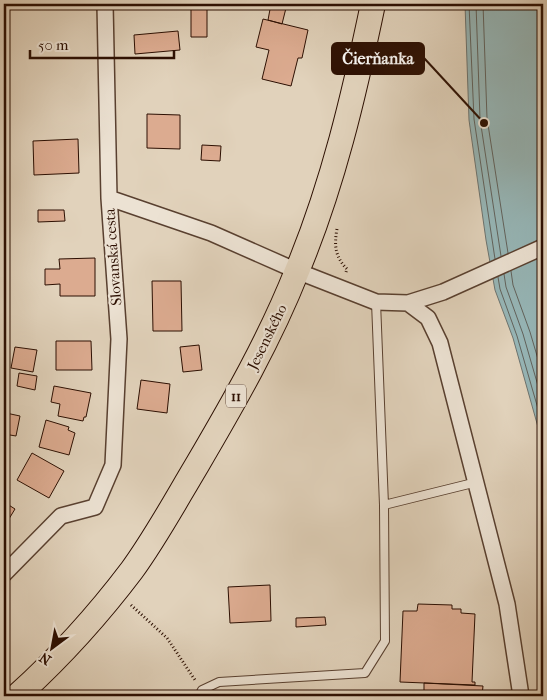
<svg xmlns="http://www.w3.org/2000/svg" width="547" height="700" font-family="'IM FELL French Canon',serif">
<style>
.water{fill:#96b6b7;stroke:#6c736f}
.lines{fill:none;stroke-linecap:round;stroke-linejoin:round}
.shore{stroke:#61625c;stroke-width:1}
.building{fill:#dcab90;stroke:#2c0f02}
.lane-casing{stroke:#594030;stroke-width:10}
.street-casing{stroke:#594030;stroke-width:18}
.primary-casing{stroke:#2c0f02;stroke-width:26}
.path{stroke:#2c0f02;stroke-width:3;stroke-dasharray:1 2.5;stroke-linecap:butt}
.lane{stroke:#ece2d3;stroke-width:8}
.street{stroke:#ece2d3;stroke-width:15}
.primary{stroke:#e1d2bb;stroke-width:24}
.labels{text-anchor:middle;stroke-width:4.5;stroke-linejoin:round;paint-order:stroke}
.shield{fill:#ece2d3;stroke:#664e41;stroke-width:1}
.shield-label{font-size:14px;font-weight:bold;fill:#2c0f02}
.street-label{font-size:15px;fill:#2c0f02;stroke:#ece2d3}
.leader{fill:none;stroke:#2c0f02;stroke-width:2}
.callout-dot{fill:#2c0f02;stroke:#ece2d3;stroke-width:2}
.callout{fill:#2c0f02;stroke:#2c0f02;stroke-width:2}
.callout-label{font-size:16px;text-anchor:middle;font-weight:bold;fill:#fff}
</style>
<rect width="100%" height="100%" fill="#e1d2bb"/>
<filter id="stains"><feTurbulence type="fractalNoise" baseFrequency=".004" numOctaves="4"/><feColorMatrix values="0 0 0 0 .2 0 0 0 0 .09 0 0 0 0 .02 0 0 0 .5 -.17"/></filter>
<radialGradient id="worn" r=".72"><stop offset=".6" stop-color="#630" stop-opacity="0"/><stop offset="1" stop-color="#630" stop-opacity=".3"/></radialGradient>
<path class="water" d="M465,4H543V508L538,475V427L513,338L495,290L486,240L469,120Z"/>
<g class="lines">
<path class="shore" d="M469,4L474,119L495,259
M476,4L480,119L501,256
M483,4L487,118L508,253
M511,271L513,285L530,332L543,376
M504,274L506,287L523,334L543,403
M498,277L500,289L517,336L543,426"/>
</g>
<path class="building" d="M191,4H207V37H191Z
M271,4H287L282,24L268,20Z
M263,19L308,30L302,58H298L291,86L262,79L269,50L256,47Z
M178,31L180,50L135,54L134,35Z
M147,114L180,115V149L147,148Z
M78,139L79,173L34,175L33,141Z
M202,145L221,146L220,161L201,160Z
M38,210H64L65,221L38,222Z
M95,258V296H60V284L45,285V269H60L59,259Z
M152,281H181L182,331H153Z
M56,341H91L92,370H56Z
M199,345L202,370L183,372L180,347Z
M15,347L37,350L33,372L11,368Z
M19,373L37,376L35,390L17,386Z
M141,380L170,384L167,413L137,409Z
M54,386L91,393L86,417H84L83,421L58,416L60,404L51,402Z
M6,413L20,416L16,436L4,434Z
M46,420L69,427L68,430L75,433L69,455L39,447Z
M32,453L64,471L49,498L17,480Z
M4,502L15,509L4,527Z
M270,585L271,621L230,623L228,587Z
M418,604L452,605V609H461V613L475,614L472,682H475V685L400,682L403,611H417Z
M325,617L326,625L296,627V618Z
M424,683L483,686L482,696H424Z"/>
<g class="lines">
<defs>
<path id="lane" d="M384,505L477,482
M199,696L202,690L219,682L365,673L385,641L384,505L376,302"/>
<path id="street" d="M109,198L211,233L297,271L376,302L408,303L443,292L543,247
M408,303L428,318L440,343L507,604L521,696
M4,574L61,516L95,507L113,465L119,339L109,198L105,4"/>
<path id="primary" d="M17,696C59,658 98,615 132,570C156,537 176,500 197,465C234,402 270,339 297,271C333,185 354,95 373,4"/>
</defs>
<use href="#lane" class="lane-casing"/>
<use href="#street" class="street-casing"/>
<use href="#primary" class="primary-casing"/>
<path class="path" d="M337,229C334,245 335,257 347,269L346,272
M131,605L167,638L195,680"/>
<use href="#lane" class="lane"/>
<use href="#street" class="street"/>
<use href="#primary" class="primary"/>
</g>
<g class="labels">
<rect class="shield" x="226" y="384.5" width="20" height="23" rx="4"/>
<g class="shield-label">
<text x="236" y="401">11</text>
</g>
<g class="street-label">
<text transform="translate(113 257) rotate(-94)" y="5">Slovanská cesta</text>
<text transform="translate(267 337) rotate(-64)" y="5">Jesenského</text>
</g>
</g>
<path class="leader" d="M484 123L424 58"/>
<circle class="callout-dot" cx="484" cy="123" r="5"/>
<rect class="callout" x="332" y="43" width="92" height="31" rx="5"/>
<g class="callout-label">
<text x="378" y="64">Čierňanka</text>
</g>
<rect width="547" height="700" fill="none" stroke="#e1d2bb" stroke-width="20"/>
<rect x="5" y="5" width="537" height="690" fill="none" stroke="#2c0f02" stroke-width="2.5"/>
<rect x="10" y="10" width="527" height="680" fill="none" stroke="#2c0f02"/>
<g transform="translate(52 648) rotate(212)" stroke="#ece2d3" stroke-width="4" paint-order="stroke">
<path d="M0-4L9 19L0 12L-9 19Z" fill="#2c0f02"/>
<text y="-8" font-size="14" font-weight="bold" text-anchor="middle" fill="#2c0f02">N</text>
</g>
<path d="M30 50v8h144v-8" fill="none" stroke="#2c0f02" stroke-width="2.5"/>
<text x="38" y="50" font-size="15" fill="#2c0f02" stroke="#ece2d3" stroke-width="4" paint-order="stroke">50 m</text>
<rect width="100%" height="100%" filter="url(#stains)"/>
<rect width="100%" height="100%" fill="url(#worn)"/>
</svg>
